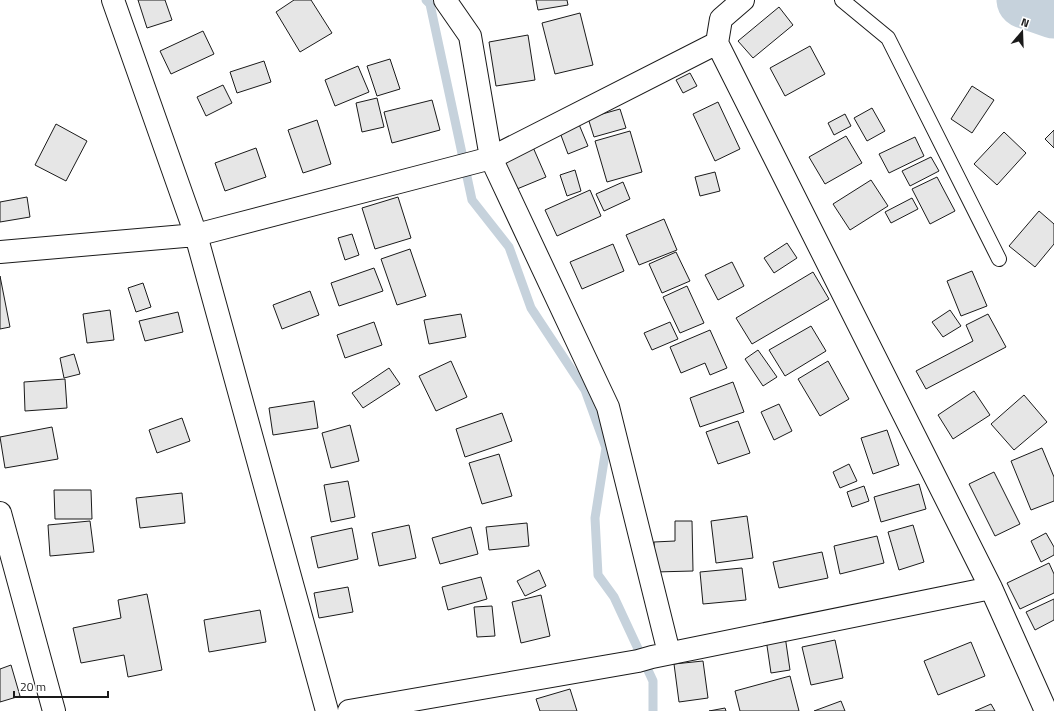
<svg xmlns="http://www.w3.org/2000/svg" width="1054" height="711" font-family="'Titillium Web',sans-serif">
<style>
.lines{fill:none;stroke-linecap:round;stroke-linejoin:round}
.stream{stroke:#c6d2dc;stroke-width:9}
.river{stroke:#c6d2dc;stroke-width:57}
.building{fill:#e6e6e6;stroke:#1a1a1a}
.lane-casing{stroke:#1a1a1a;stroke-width:16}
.street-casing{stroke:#1a1a1a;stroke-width:24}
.lane{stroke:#fff;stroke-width:14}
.street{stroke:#fff;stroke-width:22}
</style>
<rect width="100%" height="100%" fill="#fff"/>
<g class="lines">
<path class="stream" d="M426,0L430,4L472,200L509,247L531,308L585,390L606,448L595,518L598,575L614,597L653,681V711"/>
<path class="river" d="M1025,0L1054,10"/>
</g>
<path class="building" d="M138,0H165L172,20L147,28Z
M294,0H311L332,33L300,52L276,12Z
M536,0H567L568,5L538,10Z
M779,7L793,25L753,58L738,41Z
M580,13L593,65L555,74L542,23Z
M203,31L214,54L171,74L160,51Z
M528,35L535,80L496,86L489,42Z
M810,46L825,74L785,96L770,68Z
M390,59L400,89L377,96L367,66Z
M264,61L271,82L237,93L230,72Z
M358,66L369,92L335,106L325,80Z
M690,73L697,86L683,93L676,80Z
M223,85L232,103L206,116L197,97Z
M972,86L994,100L972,133L951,119Z
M377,98L384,127L362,132L356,103Z
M432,100L440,130L392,143L384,112Z
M718,102L740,149L715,161L693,114Z
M872,108L885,131L867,141L854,118Z
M620,109L626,128L594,137L588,118Z
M845,114L851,126L834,135L828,123Z
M317,120L331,164L303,173L288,130Z
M578,122L588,146L568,154L559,130Z
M56,124L87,141L66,181L35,165Z
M1054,130V148L1045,139Z
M630,131L642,172L607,182L595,141Z
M1004,132L1026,153L997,185L974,164Z
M846,136L862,163L825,184L809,157Z
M915,137L924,156L889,173L879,154Z
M532,145L546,177L517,189L503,157Z
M256,148L266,177L225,191L215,163Z
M931,157L939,171L910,186L902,171Z
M575,170L581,191L567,196L560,175Z
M715,172L720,191L700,196L695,177Z
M937,177L955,211L930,224L912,189Z
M871,180L888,206L850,230L833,204Z
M623,182L630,199L604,211L596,194Z
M590,190L601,216L557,236L545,210Z
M27,197L30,217L0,222V202Z
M398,197L411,238L375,249L362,208Z
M912,198L918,209L891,223L885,212Z
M1039,211L1054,224V244L1035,267L1009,246Z
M664,219L677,250L639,265L626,235Z
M352,234L359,255L345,260L338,238Z
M787,243L797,258L774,273L764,258Z
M613,244L624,271L582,289L570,262Z
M410,249L426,296L397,305L381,259Z
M676,252L690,281L662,293L649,264Z
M732,262L744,286L718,300L705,275Z
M374,268L383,291L339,306L331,283Z
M972,271L987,306L961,316L947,281Z
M813,272L829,299L752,344L736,318Z
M0,276L10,327L0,329Z
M143,283L151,307L136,312L128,288Z
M687,286L704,323L680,333L663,297Z
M310,291L319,315L282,329L273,305Z
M110,310L114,340L87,343L83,314Z
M950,310L961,326L943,337L932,322Z
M178,312L183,332L145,341L139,321Z
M461,314L466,337L429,344L424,320Z
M988,314L1006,347L926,389L916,371L973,341L966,325Z
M374,322L382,345L345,358L337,335Z
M670,322L678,339L652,350L644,333Z
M811,326L826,351L785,376L769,350Z
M710,330L727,368L710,375L705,363L681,373L670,347Z
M758,350L777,377L763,386L745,359Z
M74,354L80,374L64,378L60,358Z
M451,361L467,397L436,411L419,376Z
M828,361L849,399L820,416L798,379Z
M389,368L400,384L363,408L352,393Z
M65,379L67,408L25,411L24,382Z
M733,382L744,412L700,427L690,398Z
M974,391L990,415L953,439L938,415Z
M1024,395L1047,422L1014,450L991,424Z
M314,401L318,428L273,435L269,408Z
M779,404L792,431L774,440L761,412Z
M502,413L512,441L465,457L456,429Z
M182,418L190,441L157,453L149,430Z
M738,421L750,453L718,464L706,432Z
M350,425L359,461L331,468L322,433Z
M52,427L58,459L5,468L0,437Z
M887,430L899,465L873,474L861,438Z
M1042,448L1054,477V501L1031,510L1011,461Z
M499,454L512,496L482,504L469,463Z
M849,464L857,481L840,488L833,472Z
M994,472L1020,524L995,536L969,484Z
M348,481L355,517L331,522L324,485Z
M919,484L926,509L881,522L874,497Z
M864,486L869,501L852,507L847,492Z
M54,490H91L92,519H55Z
M182,493L185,523L140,528L136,498Z
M747,516L753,558L716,563L711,521Z
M90,521L94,552L50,556L48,525Z
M675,521H692L693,571L655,572L654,542L675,541Z
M527,523L529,546L489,550L486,527Z
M409,525L416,558L379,566L372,533Z
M913,525L924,562L899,570L888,532Z
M471,527L478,554L440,564L432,538Z
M352,528L358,559L318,568L311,537Z
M1046,533L1054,547V555L1041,562L1031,541Z
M877,536L884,563L840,574L834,546Z
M822,552L828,578L779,588L773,562Z
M1049,563L1054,574V593L1020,609L1007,583Z
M742,568L746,600L703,604L700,572Z
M539,570L546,586L525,596L517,581Z
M481,577L487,599L448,610L442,587Z
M348,587L353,612L319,618L314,593Z
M147,594L162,670L128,677L124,655L81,663L73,628L121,618L118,600Z
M541,595L550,636L521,643L512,602Z
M1054,599V620L1035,630L1026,612Z
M492,606L495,636L477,637L474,607Z
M260,610L266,642L209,652L204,620Z
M785,636L790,670L771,673L766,639Z
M835,640L843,678L811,685L802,647Z
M971,642L985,676L938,695L924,661Z
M703,661L708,698L679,702L674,664Z
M11,665L20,696L0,702V669Z
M790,676L799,711H740L735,691Z
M570,689L577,711H540L536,699Z
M841,701L845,711H814Z
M991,704L995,711H975Z
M725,708L726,711H709Z"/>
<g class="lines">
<defs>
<path id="lane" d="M842,0L888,38L999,259"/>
<path id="street" d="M113,0L196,235L327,711
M445,0L470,36L491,158L608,407L669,653
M743,0L721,19L717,43L991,588L1046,711
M0,252L196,235L476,162L491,158L717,43
M0,513L54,711
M349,711L638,661L652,657L991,588"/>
</defs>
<use href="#lane" class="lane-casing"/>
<use href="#street" class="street-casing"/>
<use href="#lane" class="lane"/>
<use href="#street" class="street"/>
</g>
<g transform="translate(1022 32) rotate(19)" stroke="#ffffff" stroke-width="3" paint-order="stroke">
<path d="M0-3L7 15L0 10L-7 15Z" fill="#1a1a1a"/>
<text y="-6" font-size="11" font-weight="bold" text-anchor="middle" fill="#1a1a1a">N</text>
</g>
<path d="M14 691v6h94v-6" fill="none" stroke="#1a1a1a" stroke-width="2"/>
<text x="20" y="691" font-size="12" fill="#1a1a1a" stroke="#ffffff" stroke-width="3" paint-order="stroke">20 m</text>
</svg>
